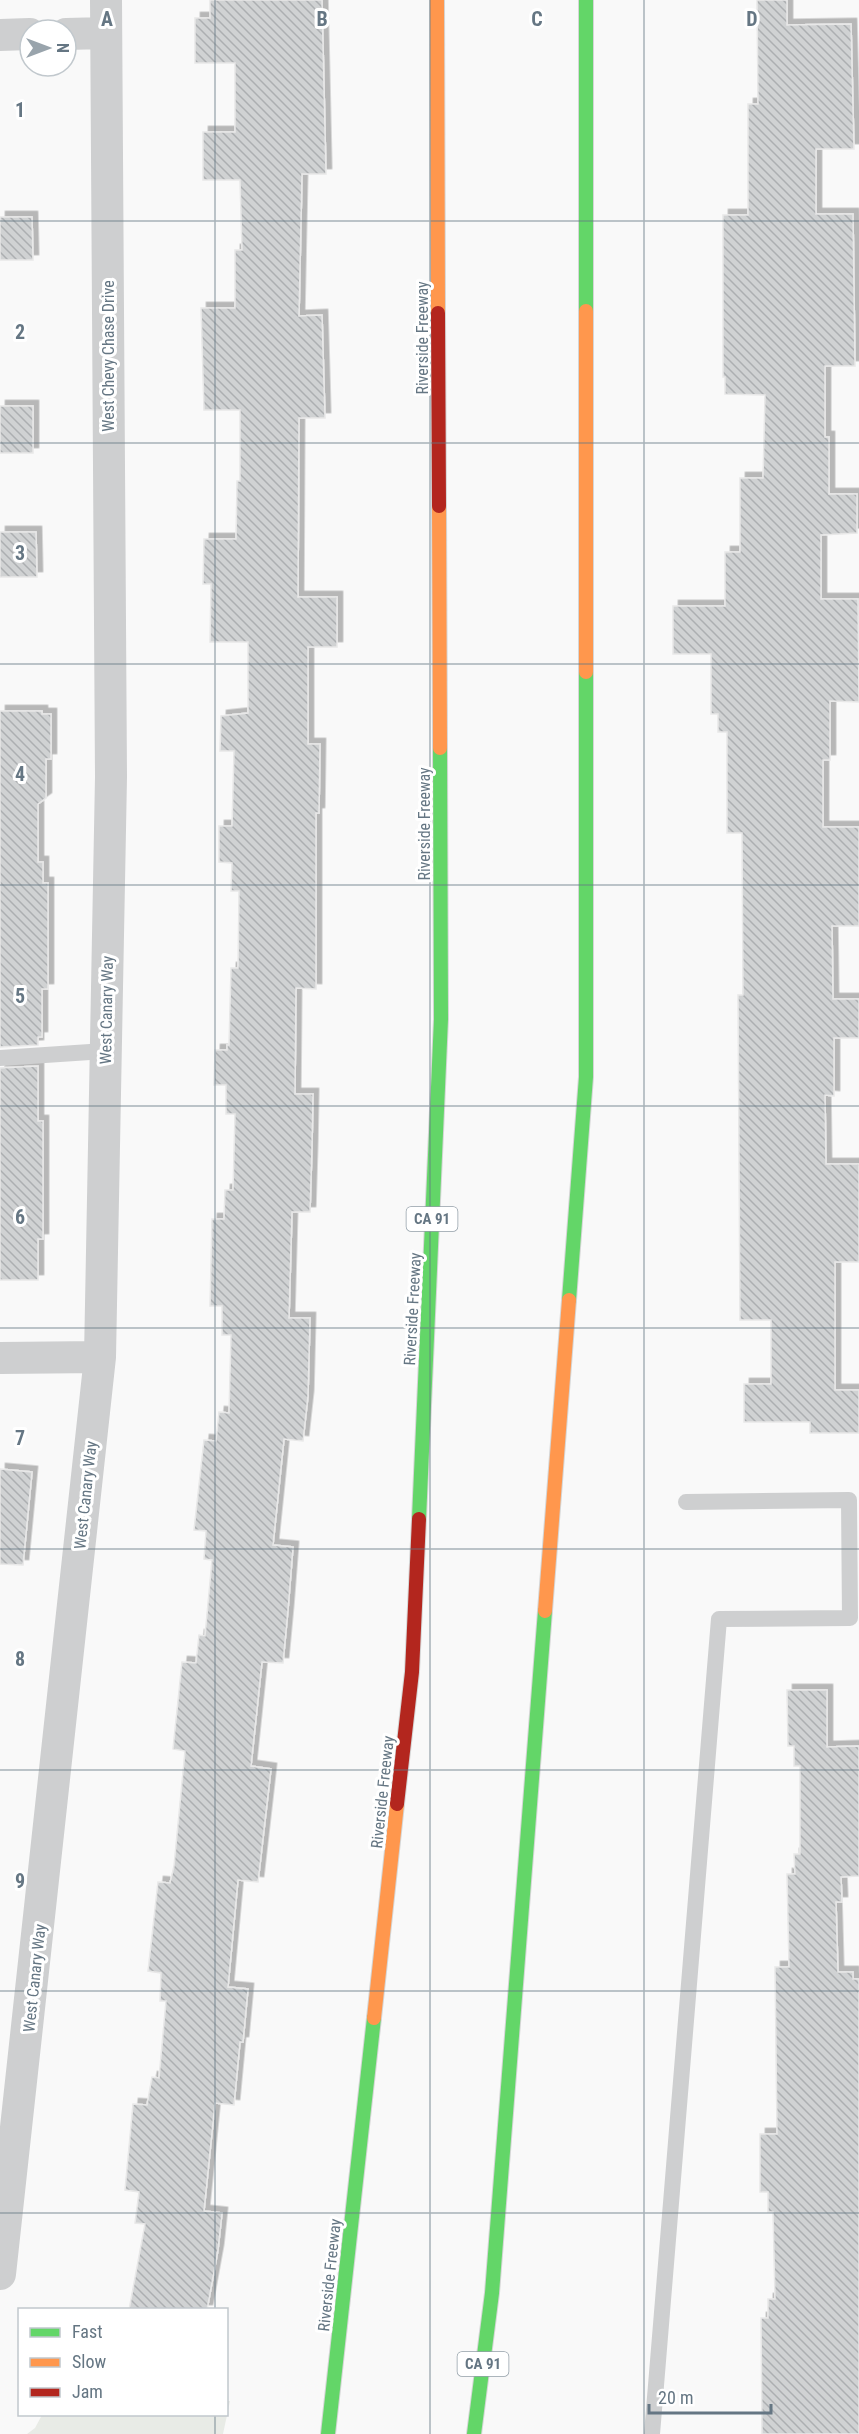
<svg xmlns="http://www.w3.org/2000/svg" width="859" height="2434" font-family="'Roboto Condensed',sans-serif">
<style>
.park{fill:#e8ebe6}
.building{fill:url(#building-back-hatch);stroke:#e8e8e8;stroke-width:1.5;filter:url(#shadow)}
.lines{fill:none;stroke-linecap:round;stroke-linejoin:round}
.fast-casing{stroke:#d5d6d6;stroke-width:16}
.slow-casing{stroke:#d5d6d6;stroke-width:16}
.jam-casing{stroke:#d5d6d6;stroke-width:16}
.lane{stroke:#cecfd0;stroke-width:16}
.street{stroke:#cecfd0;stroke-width:32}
.fast{stroke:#63d668;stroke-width:14}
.slow{stroke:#ff974d;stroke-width:14}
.jam{stroke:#b3261e;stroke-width:14}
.grid{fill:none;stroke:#657683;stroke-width:1.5;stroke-opacity:0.55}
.labels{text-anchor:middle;stroke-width:6;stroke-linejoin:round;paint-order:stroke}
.shield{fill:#fff;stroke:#939fa8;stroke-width:1.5}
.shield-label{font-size:15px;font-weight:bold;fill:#657683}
.street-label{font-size:16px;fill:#657683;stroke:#fff}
.grid-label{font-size:20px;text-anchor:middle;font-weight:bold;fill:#657683;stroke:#fff;stroke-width:6;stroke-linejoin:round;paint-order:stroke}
</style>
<defs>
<pattern id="building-back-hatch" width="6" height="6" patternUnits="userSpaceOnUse" patternTransform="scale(1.5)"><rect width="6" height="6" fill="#d0d2d3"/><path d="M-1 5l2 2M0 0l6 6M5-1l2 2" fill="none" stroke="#acafb1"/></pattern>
<filter id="shadow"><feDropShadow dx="5.5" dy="-5.5" stdDeviation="0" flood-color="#0004"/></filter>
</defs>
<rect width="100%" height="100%" fill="#f9f9f9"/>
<path class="park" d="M227,2401H230L223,2434H27L35,2428L42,2415L226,2414Z"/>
<path class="building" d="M210,0H322L326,174H302L299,316L322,315L325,418H299L298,597H337V647H308V744H320L319,813H316V989L296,988L295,1094H313L312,1147L310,1212H292L289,1318H310L308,1396L303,1441L284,1439L273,1545L293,1547L288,1610L283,1663L262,1662L251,1766L271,1769L258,1882L238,1880L228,1987L248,1989L243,2042H240L234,2105L215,2103L204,2211L222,2213L218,2250L207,2310H129L145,2224L135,2223L139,2192L125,2190L133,2104L147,2105L152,2077L159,2078L166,2001H160L161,1973L148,1971L158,1882L170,1883L174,1866L185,1751L173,1749L182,1662L196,1663L199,1635L205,1636L212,1560L204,1559L206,1531L194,1530L204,1440L216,1441L219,1412L229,1413L231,1335H222V1306H210L212,1219H224L225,1190H233L235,1114H226V1085H214L215,1050H227V1045H229L231,968H238L239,891H231L232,863L219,862V826H232L234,751H220L221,716L248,713V642H210L211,584H203L204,539H236L237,481H240V410H204L201,308H235V250H242L240,180H203V132H235V63H195V18H210Z
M757,0H787V25L851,24L854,149H816V214H853L855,366H825V437H829V494H857V533L821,535V599H858L859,702L830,701V760H823V827H859V926H832L833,999H859V1038H834V1096L825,1095L826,1164H859V1262H835V1390H859V1433H810V1422H744V1384H771V1320H740L738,995H743L742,833H727V732H718V714H711V654H673V606H725V552H740V478H763L765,395L725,394V377H723V215H748V104H758Z
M0,217H32L33,260H0Z
M0,406H33V453H0Z
M0,532H36L37,577H0Z
M0,711H42V714H51V759H46V798L38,804V862H43V883H48V989H42V1037H38V1045L0,1047Z
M38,1066V1121H43V1239H38V1280H0V1068Z
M0,1469L32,1472L23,1565L0,1564Z
M787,1690H827V1747L859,1746V1876L841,1877L842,1902H836L838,1972H853V1979H859V2434H762L761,2318H768V2299H775L773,2212H768V2192H760V2134H777L775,1967H789L787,1874H795L794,1854H800V1766H794V1746H788Z"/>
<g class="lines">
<defs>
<path id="fast" d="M586,0V311
M569,1300L586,1077V672
M419,1519L441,1019L440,748
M328,2434L374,2018
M474,2434L492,2293L545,1611"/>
<path id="slow" d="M437,0L438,313
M586,311V672
M439,506L440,748
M545,1611L569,1300
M374,2018L397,1804"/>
<path id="jam" d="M438,313L439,506
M397,1804L412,1672L419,1519"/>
</defs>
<use href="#fast" class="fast-casing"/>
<use href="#slow" class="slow-casing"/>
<use href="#jam" class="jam-casing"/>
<path class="lane" d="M0,1058L105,1051
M652,2434L719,1619L850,1618L849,1500L686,1502"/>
<path class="street" d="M66,34L106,33
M0,35L30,34
M0,1358L100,1357
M0,2274L100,1357L111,777L106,0"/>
<use href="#fast" class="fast"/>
<use href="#slow" class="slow"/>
<use href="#jam" class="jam"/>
</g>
<path class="grid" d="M215,0V2310M430,0V2434M644,0V2434M0,221H859M0,443H859M0,664H859M0,885H859M0,1106H859M0,1328H859M0,1549H859M0,1770H859M0,1991H859M0,2213H859M215,2414V2434"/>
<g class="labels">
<g class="shield">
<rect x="406.5" y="1207" width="51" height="24" rx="4.5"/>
<rect x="457.5" y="2352" width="51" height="24" rx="4.5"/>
</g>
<g class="shield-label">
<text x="432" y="1224">CA 91</text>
<text x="483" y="2369">CA 91</text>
</g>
<g class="street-label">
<text transform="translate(422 338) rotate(-90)" y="6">Riverside Freeway</text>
<text transform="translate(108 356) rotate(-90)" y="6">West Chevy Chase Drive</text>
<text transform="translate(424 824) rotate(-90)" y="6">Riverside Freeway</text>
<text transform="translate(106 1010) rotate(-89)" y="6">West Canary Way</text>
<text transform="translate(412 1309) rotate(-87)" y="6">Riverside Freeway</text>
<text transform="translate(85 1495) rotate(-84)" y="6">West Canary Way</text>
<text transform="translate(382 1792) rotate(-84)" y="6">Riverside Freeway</text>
<text transform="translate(34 1978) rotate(-84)" y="6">West Canary Way</text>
<text transform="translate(329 2275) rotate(-84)" y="6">Riverside Freeway</text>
</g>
</g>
<g class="grid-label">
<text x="107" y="26">A</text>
<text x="322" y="26">B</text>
<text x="537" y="26">C</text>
<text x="752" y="26">D</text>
<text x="20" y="117">1</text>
<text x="20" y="339">2</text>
<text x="20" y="560">3</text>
<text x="20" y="781">4</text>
<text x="20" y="1003">5</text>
<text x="20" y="1224">6</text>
<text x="20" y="1445">7</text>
<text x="20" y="1666">8</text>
<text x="20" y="1888">9</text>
</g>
<rect x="18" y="2308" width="210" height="108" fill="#ffffff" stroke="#c1c8cd" stroke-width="1.5"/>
<rect x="30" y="2328" width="30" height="9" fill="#63d668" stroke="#c1c8cd" stroke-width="1.5"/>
<text x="72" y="2338" font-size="18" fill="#657683">Fast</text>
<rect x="30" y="2358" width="30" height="9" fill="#ff974d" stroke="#c1c8cd" stroke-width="1.5"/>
<text x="72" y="2368" font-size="18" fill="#657683">Slow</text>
<rect x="30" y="2388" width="30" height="9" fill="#b3261e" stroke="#c1c8cd" stroke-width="1.5"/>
<text x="72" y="2398" font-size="18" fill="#657683">Jam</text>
<g transform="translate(48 48) rotate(90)"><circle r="28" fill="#ffffff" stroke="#c1c8cd" stroke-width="1.5"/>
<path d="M0-4.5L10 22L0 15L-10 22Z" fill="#99a4ac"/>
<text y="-9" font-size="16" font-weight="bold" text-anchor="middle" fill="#657683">N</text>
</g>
<path d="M649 2404v9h122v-9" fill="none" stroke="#657683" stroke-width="3"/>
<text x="658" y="2404" font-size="18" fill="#657683" stroke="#ffffff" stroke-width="4.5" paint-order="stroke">20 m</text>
</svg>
